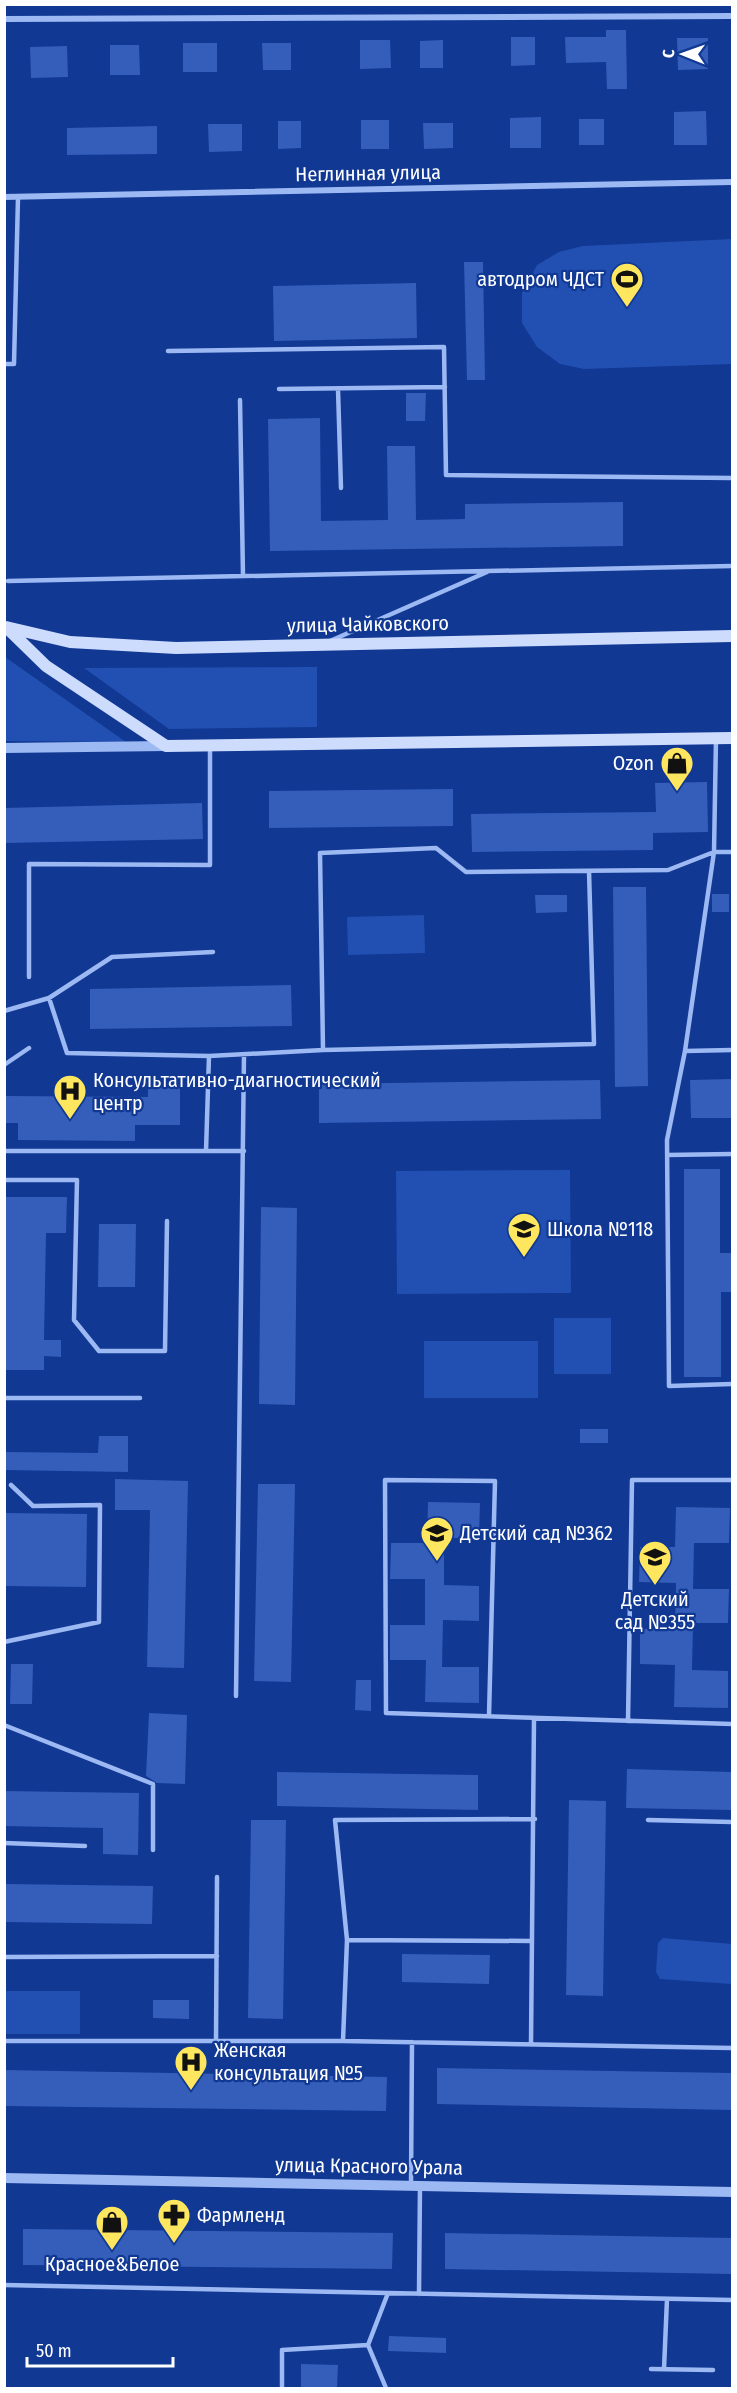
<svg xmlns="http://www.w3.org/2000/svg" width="737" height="2393" font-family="'Fira Sans Condensed',sans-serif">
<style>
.green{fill:#2250b2}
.building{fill:#345eba}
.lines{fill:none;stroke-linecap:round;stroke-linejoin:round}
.service{stroke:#9db9f3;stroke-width:4.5}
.minor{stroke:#9db9f3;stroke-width:6}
.tertiary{stroke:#9db9f3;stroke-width:10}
.secondary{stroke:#cddbfd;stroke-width:12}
.labels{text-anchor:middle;stroke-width:4.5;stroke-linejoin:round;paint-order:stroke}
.street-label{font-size:20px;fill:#fff;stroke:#113893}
.poi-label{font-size:20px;fill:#fff;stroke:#113893;text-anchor:start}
</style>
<rect width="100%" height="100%" fill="#113893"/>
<path class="green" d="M732,239V364L584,369L560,364L537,347L522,323V293L537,265L559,252L583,246Z
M5,657L126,742L5,741Z
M317,667V727L169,729L84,668Z
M424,915L425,953L348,955L347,917Z
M570,1170L571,1293L397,1294L396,1171Z
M554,1318H611V1374H554Z
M424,1341H538V1398H424Z
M663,1938L732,1944V1984L660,1979L656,1972L658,1943Z
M5,1991H80V2034H5Z"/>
<path class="building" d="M606,30H626L627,89H607L606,62L566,63L565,37H606Z
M511,37H535V65L511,66Z
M677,38H708V69L678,70Z
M360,40H390L391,68L360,69Z
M443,40V68H420V41Z
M183,43H217V72H183Z
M262,43H291V70H263Z
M110,45H139L140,75H110Z
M67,46L68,77L31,78L30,47Z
M706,111L707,145H674V112Z
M541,117V148H510V118Z
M579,119H604V145H579Z
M361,120H389V149H361Z
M278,121H301V148L278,149Z
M423,123H453V148L424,149Z
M208,124H242V151L209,152Z
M157,126V154L67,155V128Z
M464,262H483L485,380H467Z
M416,283L417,338L274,341L273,286Z
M406,393H426L425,421H406Z
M320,418L321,521L388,520L387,446H415L416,520L465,519V504L623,502V546L270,551L268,419Z
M707,782L708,832L653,833V850L472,852L471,814L656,812L655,783Z
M453,789V826L269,828V791Z
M202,803L203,839L4,843V808Z
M613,887H646L648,1086L615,1087Z
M712,894H729V912H712Z
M535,895H567V912L536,913Z
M291,985L292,1026L90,1029V989Z
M732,1079V1118H691L690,1080Z
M600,1080L601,1119L319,1123V1084Z
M148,1084H180V1125H135V1141L18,1140V1123H5L6,1096L148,1097Z
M684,1169H720V1253H732V1292H721V1377H684Z
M4,1197H67L66,1233H46L44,1340H61V1357L44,1356V1370H4Z
M261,1207L297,1208L295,1405L259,1404Z
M99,1224H136L135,1287H98Z
M580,1429H608V1443H580Z
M99,1436H128V1472L4,1470V1452L98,1453Z
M115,1479L188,1481L184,1668L147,1667L150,1510H115Z
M258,1484H295L291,1682L254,1681Z
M428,1502L480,1503L479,1538H444V1585L479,1586V1621L443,1620L442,1667H479V1703L425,1702L426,1660H390V1625H425V1579H390L391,1543H427Z
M676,1507L730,1508L729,1543H694L693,1589H729L728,1623H693L692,1670L728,1671V1708L674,1707L675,1665L640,1664V1629H675L676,1583L639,1582L640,1547H675Z
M4,1513L87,1514L86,1587L4,1586Z
M11,1664H33L32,1704H10Z
M356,1680H371V1711L355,1710Z
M149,1713L187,1715L185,1784L157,1783L146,1776Z
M627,1769L732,1772V1810L626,1808Z
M277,1772L478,1775V1810L277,1806Z
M4,1791L139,1793L138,1855L103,1854V1828L4,1826Z
M569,1800L606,1801L603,1996L566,1995Z
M251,1820H286L283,2019L248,2018Z
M4,1884L153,1886L152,1924L4,1922Z
M402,1954L490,1955L489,1984L402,1982Z
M153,2000H189V2019L153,2018Z
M437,2068L732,2073V2110L437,2104Z
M4,2070L387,2077L386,2111L4,2106Z
M23,2229L393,2233L392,2269L23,2265Z
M445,2233L732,2238V2274L445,2269Z
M389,2336L446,2338V2353L388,2351Z
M301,2364L338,2365L337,2388H301Z"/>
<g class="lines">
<path class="service" d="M168,351L444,347L446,475L732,478
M4,364H14L18,197
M279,389L445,387
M338,389L341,488
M240,400L243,576
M8,581L732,566
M330,641L487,572
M716,738L714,852L685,1051L667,1140L669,1386L732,1384
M29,977V864L210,865V747
M49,998L67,1053L209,1056L323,1050L594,1044L589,871
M4,1011L49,998L112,957L213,952
M323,1050L320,853L436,848L466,872L668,870L714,852H732
M685,1051L732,1050
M4,1065L29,1048
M4,1151H206L209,1056
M206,1151H244
M667,1155L732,1154
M4,1180H77L74,1320L99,1351H165L167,1221
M4,1398H140
M4,1642L99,1622L100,1505L33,1506L11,1485
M236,1696L244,1055
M489,1716L495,1481L385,1480L386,1713L732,1724
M628,1721L632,1480H732
M4,1725L153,1784V1850
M648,1820L732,1822
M4,1843L85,1846
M347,1940L532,1941
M4,1957L217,1956
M4,2041H343L732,2048
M343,2041L347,1940L335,1820L535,1819
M216,2042L217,1877
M531,2044L534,1718
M411,2184L412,2042
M4,2285L732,2300
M419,2294L420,2185
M368,2345L386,2388
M651,2369L713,2370
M664,2369L667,2299
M282,2388V2350L368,2345L388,2293"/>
<path class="minor" d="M4,19L732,16
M4,197L732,182"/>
<path class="tertiary" d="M4,748L166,746
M4,2178L732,2192"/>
<path class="secondary" d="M6,627L46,666L166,746L732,738
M6,627L70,642L176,648L732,636"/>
</g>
<defs>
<symbol id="stadium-pin" viewBox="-11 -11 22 30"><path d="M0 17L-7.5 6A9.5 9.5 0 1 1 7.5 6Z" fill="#ffe65f" stroke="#113893"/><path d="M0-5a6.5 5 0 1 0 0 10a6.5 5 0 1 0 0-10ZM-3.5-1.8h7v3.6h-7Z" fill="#111"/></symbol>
<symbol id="shop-pin" viewBox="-11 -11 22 30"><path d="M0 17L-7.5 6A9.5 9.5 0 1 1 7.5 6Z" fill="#ffe65f" stroke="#113893"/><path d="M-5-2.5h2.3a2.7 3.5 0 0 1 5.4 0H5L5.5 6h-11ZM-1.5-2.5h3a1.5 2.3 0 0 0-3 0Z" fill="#111"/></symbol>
<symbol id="hospital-pin" viewBox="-11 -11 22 30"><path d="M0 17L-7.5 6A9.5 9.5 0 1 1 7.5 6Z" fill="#ffe65f" stroke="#113893"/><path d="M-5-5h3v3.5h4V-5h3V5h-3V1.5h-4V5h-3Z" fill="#111"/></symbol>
<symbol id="school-pin" viewBox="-11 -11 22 30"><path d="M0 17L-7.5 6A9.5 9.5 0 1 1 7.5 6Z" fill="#ffe65f" stroke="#113893"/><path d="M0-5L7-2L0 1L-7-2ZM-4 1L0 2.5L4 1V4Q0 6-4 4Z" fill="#111"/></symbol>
<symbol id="pharmacy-pin" viewBox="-11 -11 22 30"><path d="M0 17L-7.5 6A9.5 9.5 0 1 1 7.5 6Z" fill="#ffe65f" stroke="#113893"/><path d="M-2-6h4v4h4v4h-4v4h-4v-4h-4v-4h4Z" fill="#111"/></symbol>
</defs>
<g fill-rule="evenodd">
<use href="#stadium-pin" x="608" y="260" width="38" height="52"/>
<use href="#shop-pin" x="658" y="744" width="38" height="52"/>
<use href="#hospital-pin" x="51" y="1072" width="38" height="52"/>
<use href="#school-pin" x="505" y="1210" width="38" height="52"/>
<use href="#school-pin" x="418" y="1514" width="38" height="52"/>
<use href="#school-pin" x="636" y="1538" width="38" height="52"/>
<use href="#hospital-pin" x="172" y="2043" width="38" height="52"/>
<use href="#pharmacy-pin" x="155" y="2196" width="38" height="52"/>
<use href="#shop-pin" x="93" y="2203" width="38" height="52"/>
</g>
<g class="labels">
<g class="street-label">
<text transform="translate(368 173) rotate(-1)" y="7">Неглинная улица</text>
<text transform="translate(368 624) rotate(-1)" y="7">улица Чайковского</text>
<text transform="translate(369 2166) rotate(1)" y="7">улица Красного Урала</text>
</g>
<g class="poi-label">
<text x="604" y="286" text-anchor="end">автодром ЧДСТ</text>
<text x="654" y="770" text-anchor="end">Ozon</text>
<text x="93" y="1087">Консультативно-диагностический<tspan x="93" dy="23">центр</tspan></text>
<text x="547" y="1236">Школа №118</text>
<text x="460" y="1540">Детский сад №362</text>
<text x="655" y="1606" text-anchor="middle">Детский<tspan x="655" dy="23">сад №355</tspan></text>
<text x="214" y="2057">Женская<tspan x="214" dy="23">консультация №5</tspan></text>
<text x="197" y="2222">Фармленд</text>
<text x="112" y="2271" text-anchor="middle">Красное&amp;Белое</text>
</g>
</g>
<rect width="737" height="2393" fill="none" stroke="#ffffff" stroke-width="12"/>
<g transform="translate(683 54) rotate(271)" stroke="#113893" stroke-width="4.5" paint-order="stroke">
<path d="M0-4.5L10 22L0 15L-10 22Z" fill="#ffffff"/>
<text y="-9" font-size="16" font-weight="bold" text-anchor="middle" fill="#ffffff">С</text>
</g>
<path d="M27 2357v9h146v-9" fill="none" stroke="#ffffff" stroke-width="3"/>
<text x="36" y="2357" font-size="18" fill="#ffffff" stroke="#113893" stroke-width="4.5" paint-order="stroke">50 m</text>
</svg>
